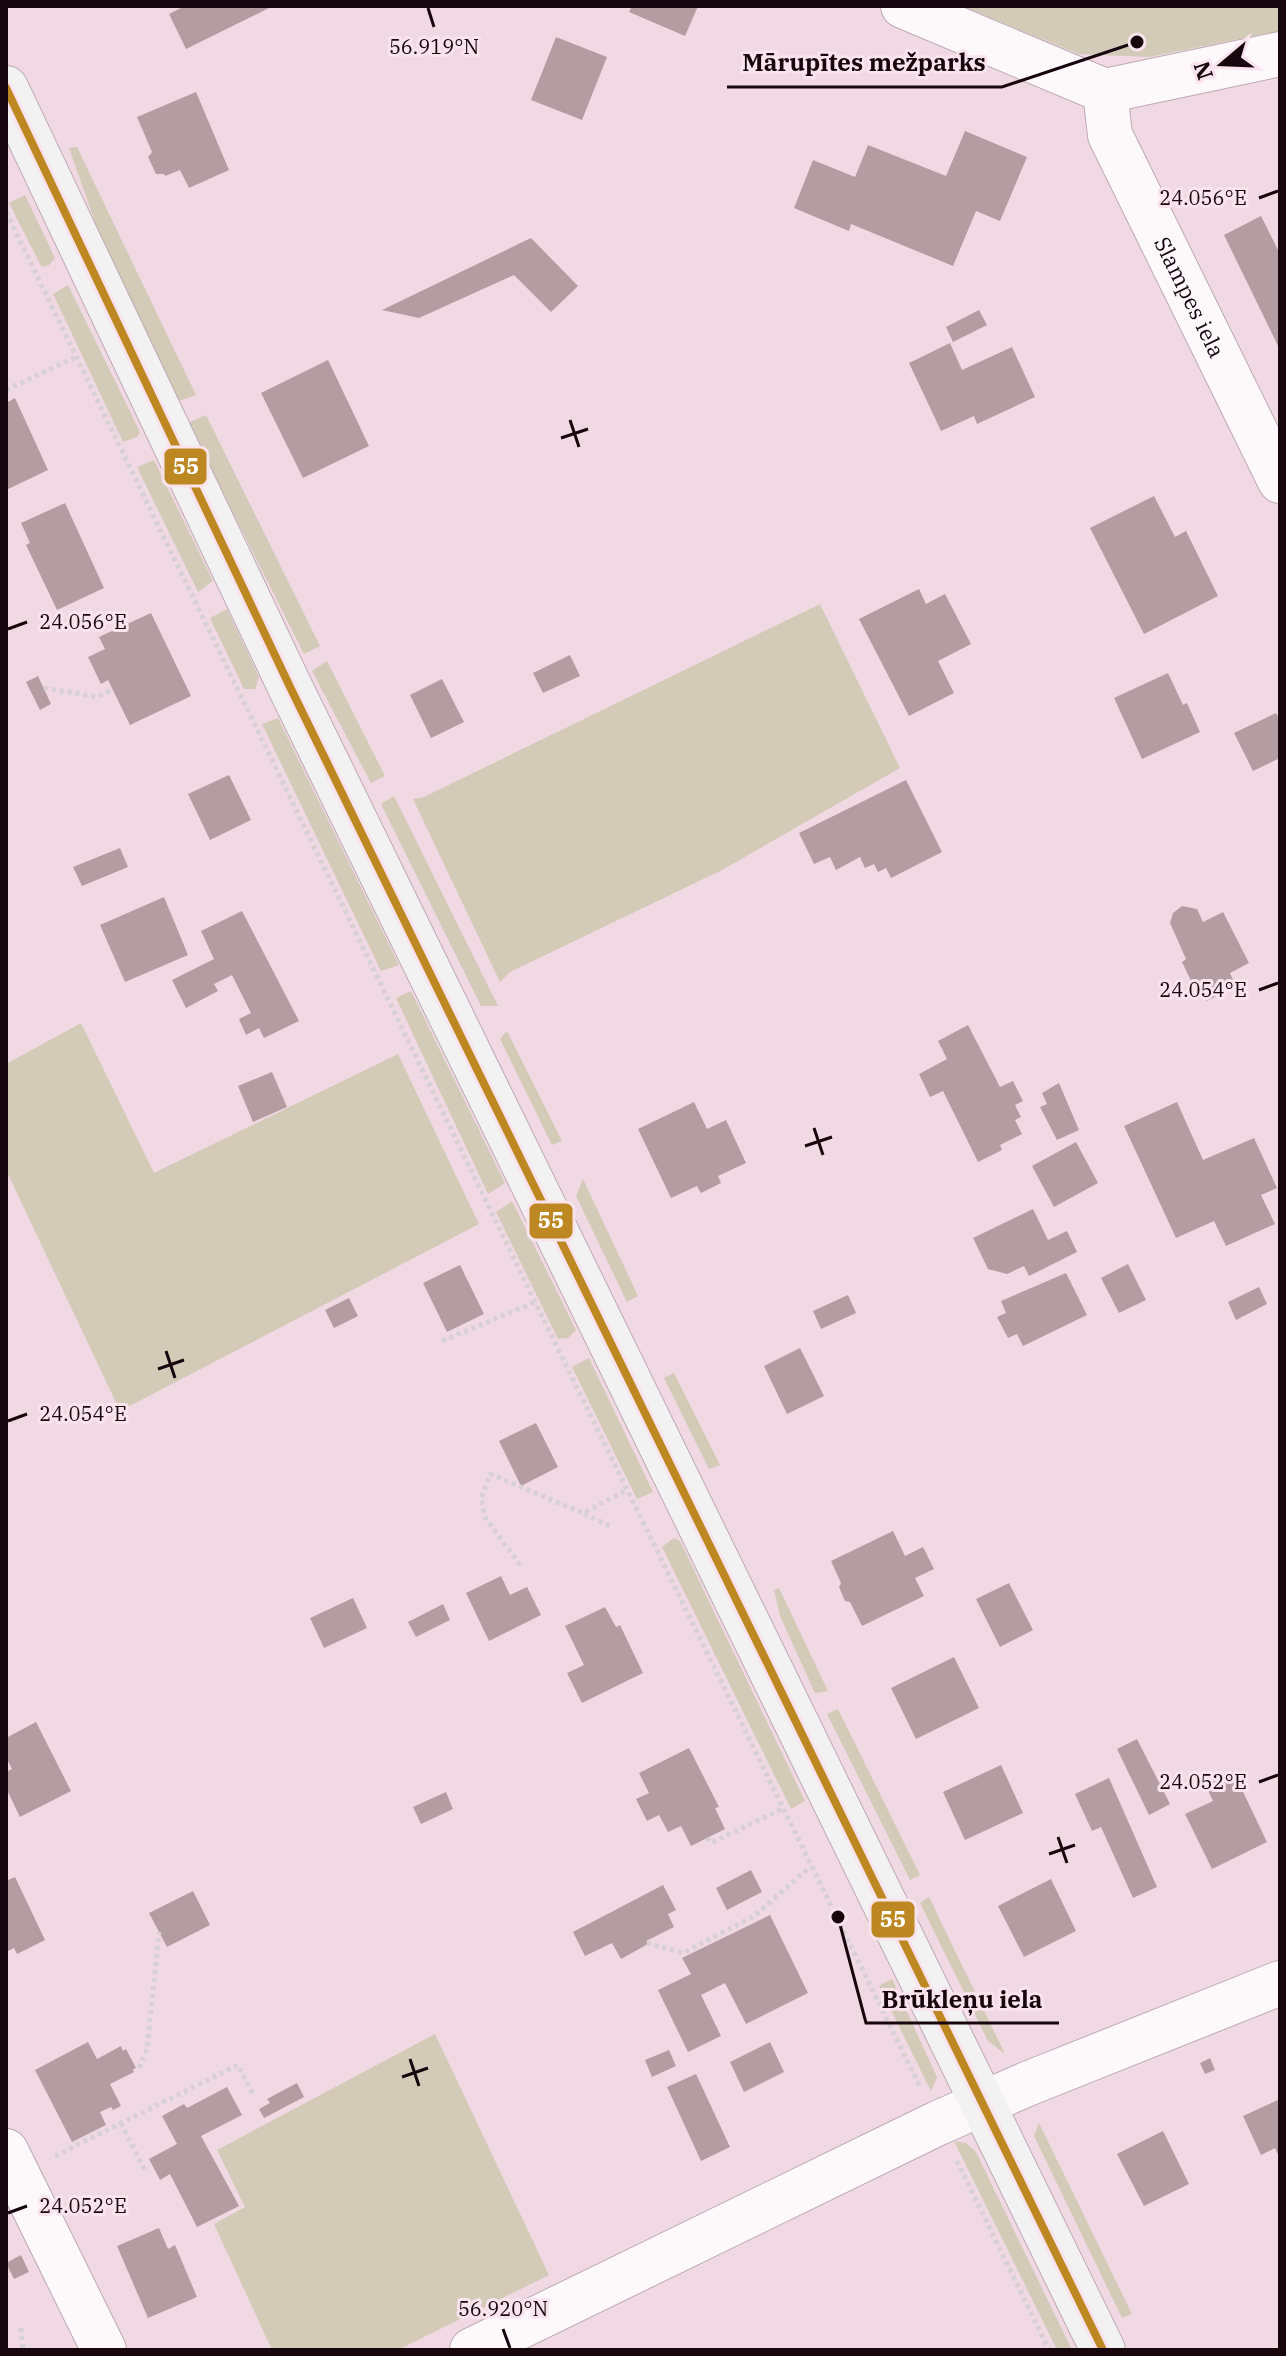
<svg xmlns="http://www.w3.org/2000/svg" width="1286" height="2356" font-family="'IBM Plex Serif',serif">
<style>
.green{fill:#d3cab8}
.building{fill:#b49ca3}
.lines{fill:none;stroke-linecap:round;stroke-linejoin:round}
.street-casing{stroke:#bda9b2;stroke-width:46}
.secondary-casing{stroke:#bda9b2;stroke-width:46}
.path{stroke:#d8d0d3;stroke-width:5;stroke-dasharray:4 4;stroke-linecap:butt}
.street{stroke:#fdf9fb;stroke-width:44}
.secondary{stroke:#f3f2f2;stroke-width:44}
.bus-1-casing{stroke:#f9e3ec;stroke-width:14}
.bus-1{stroke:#bd8821;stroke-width:8}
.ticks{fill:none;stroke:#17060e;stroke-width:3}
.labels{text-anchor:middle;stroke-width:6;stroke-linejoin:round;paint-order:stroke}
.street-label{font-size:22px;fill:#17060e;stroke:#f9e3ec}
.ticks-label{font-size:20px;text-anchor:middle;fill:#17060e;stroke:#f9e3ec;stroke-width:6;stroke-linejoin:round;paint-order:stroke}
.leader{fill:none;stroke:#17060e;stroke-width:3}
.callout-dot{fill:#17060e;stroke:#f9e3ec;stroke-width:3}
.callout-label{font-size:24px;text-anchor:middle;font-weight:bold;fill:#17060e;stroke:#f9e3ec;stroke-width:6;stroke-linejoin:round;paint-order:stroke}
.line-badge{stroke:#f9e3ec;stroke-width:3}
.badge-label{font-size:22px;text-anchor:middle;font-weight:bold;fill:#fff}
</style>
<rect width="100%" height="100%" fill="#f1d9e3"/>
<path class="green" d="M962,6H1280V31L1149,57L1079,54Z
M77,147L196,395L179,401L101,239L69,148Z
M25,195L55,258L49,265L42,267L40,264L9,203Z
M68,285L140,432L137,437L123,442L53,294Z
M206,415L320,646L304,654L188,423Z
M154,460L213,581L198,592L137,467Z
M820,604L900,768L722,870L510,972L500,982L413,799L424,797Z
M227,609L259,677L255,689H244L210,618Z
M327,661L385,776L371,783L312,671Z
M278,718L399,965L381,971L262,724Z
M394,796L498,1006H481L381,804Z
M411,991L505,1183L488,1194L396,998Z
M81,1023L154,1173L398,1054L479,1224L120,1411L6,1170V1064Z
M507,1031L562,1141L552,1145L500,1039Z
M583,1179L638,1296L627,1302L576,1196Z
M512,1201L576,1330L568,1338L558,1339L496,1212Z
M589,1358L653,1492L637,1499L572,1367Z
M674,1373L720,1465L709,1469L664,1378Z
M674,1538L680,1541L805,1801L791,1809L662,1547Z
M779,1588L828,1691L815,1693L780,1616L774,1590Z
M838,1709L920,1875L910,1880L827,1714Z
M929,1897L1005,2054L988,2041L920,1903Z
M892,1979L937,2077L931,2091L879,1986Z
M435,2034L549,2275L398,2350H272L214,2224L245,2207L217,2150Z
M1039,2123L1132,2314L1122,2318L1034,2136Z
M954,2141L966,2143L976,2152L1072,2350H1057Z"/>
<path class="building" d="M185,6H273L186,49L169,14Z
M632,6H698L685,36L629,12Z
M556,37L607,57L582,120L531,100Z
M196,92L229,170L189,188L180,170L165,176L164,174H156L148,157L152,152L137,117Z
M965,131L1027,157L1000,221L976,211L953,266L851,224L849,231L794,208L813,160L855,177L868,145L946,176Z
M1261,216L1280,254V350L1224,235Z
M531,238L578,286L551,312L514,275L419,318L382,310Z
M979,310L987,325L953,342L946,327Z
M950,343L962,370L1012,347L1035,397L977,424L974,416L941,431L909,363Z
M328,360L369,446L303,478L261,393Z
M15,398L48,470L6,490V403Z
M1154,496L1175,537L1186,531L1218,596L1144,634L1090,528Z
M65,503L104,588L57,610L26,545L30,543L21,523Z
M919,589L926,604L945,594L971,644L938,661L954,693L909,716L859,619Z
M151,613L191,696L130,725L108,680L101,684L88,657L105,649L99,637Z
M570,655L580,676L543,693L533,673Z
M1168,673L1183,705L1187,703L1200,732L1142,759L1114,698Z
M38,676L51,704L40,710L26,682Z
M442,679L464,722L431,738L410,695Z
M1276,713L1280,721V758L1253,771L1234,733Z
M229,775L251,820L210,840L188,794Z
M906,780L942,852L891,878L886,868L878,872L874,864L865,868L860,857L836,870L830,857L814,864L799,833Z
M120,848L128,867L82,886L73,867Z
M164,897L188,955L125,982L100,925Z
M1182,906L1197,909L1203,922L1223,912L1249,963L1230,973L1236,986L1207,1001L1198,982L1193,985L1182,962L1186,959L1170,923L1173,913Z
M242,911L299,1021L264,1038L259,1028L246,1035L239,1019L251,1013L232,975L214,984L218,991L186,1008L172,980L214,959L201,931Z
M968,1025L1000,1087L1013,1081L1023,1101L1015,1105L1021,1117L1015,1120L1022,1134L1000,1145L1002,1150L978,1162L943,1091L930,1097L919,1074L947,1059L938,1041Z
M272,1072L287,1107L253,1122L238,1086Z
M1059,1083L1079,1130L1057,1140L1040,1107L1047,1104L1042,1093Z
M694,1102L707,1129L726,1120L746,1163L718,1176L721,1183L701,1193L697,1186L671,1198L638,1129Z
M1177,1102L1203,1160L1254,1138L1277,1188L1261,1195L1275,1224L1226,1246L1214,1221L1176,1238L1124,1126Z
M1076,1142L1098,1183L1054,1207L1032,1166Z
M1033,1209L1048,1240L1067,1231L1077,1252L1029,1276L1024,1266L1007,1274L988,1269L973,1238Z
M1128,1264L1146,1300L1119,1313L1101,1278Z
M460,1265L484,1314L447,1332L423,1283Z
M1066,1273L1087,1315L1023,1346L1017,1334L1008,1338L997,1317L1006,1313L1001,1301Z
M1259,1287L1267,1304L1236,1320L1228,1302Z
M848,1295L856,1313L821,1329L813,1311Z
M349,1298L358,1316L334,1328L325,1310Z
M800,1348L824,1396L787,1414L764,1366Z
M536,1423L558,1467L521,1486L499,1441Z
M893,1531L905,1556L923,1547L934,1569L915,1578L924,1596L862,1626L850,1602L845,1601L839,1587L841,1583L831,1561Z
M501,1576L510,1595L527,1587L541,1615L489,1641L466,1593Z
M1009,1583L1033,1630L1000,1647L976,1599Z
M353,1598L367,1628L324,1648L310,1618Z
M443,1604L450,1620L416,1637L408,1622Z
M605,1607L616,1627L620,1625L643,1673L582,1703L567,1673L584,1665L565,1626Z
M954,1657L979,1708L916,1739L891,1688Z
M36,1722L71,1791L20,1817L6,1788V1772L12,1769L6,1757V1738Z
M1137,1739L1170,1804L1149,1815L1117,1749Z
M689,1748L719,1807L715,1808L725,1829L691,1846L681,1826L668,1832L659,1815L647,1821L636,1799L649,1793L639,1773Z
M1001,1765L1023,1813L965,1840L943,1792Z
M1233,1771L1267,1842L1212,1869L1185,1814L1213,1801L1205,1784Z
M1109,1778L1157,1887L1133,1898L1101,1827L1092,1831L1075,1794Z
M446,1792L453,1809L421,1824L413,1807Z
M751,1870L762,1892L727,1910L716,1888Z
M15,1877L45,1940L17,1954L14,1948L6,1952V1881Z
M1051,1879L1076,1931L1024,1957L998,1906Z
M663,1885L676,1910L668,1914L674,1927L646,1941L648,1944L621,1959L612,1943L585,1956L573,1932Z
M193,1891L210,1925L167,1947L149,1913Z
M770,1915L808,1993L746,2024L725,1983L701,1995L721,2036L688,2052L658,1990L691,1974L682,1958Z
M88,2042L97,2059L121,2046L123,2051L126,2049L136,2068L133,2069L134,2072L110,2084L121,2106L113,2110L111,2107L100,2112L106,2125L72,2142L35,2070Z
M770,2042L784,2072L744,2092L730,2062Z
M669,2050L676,2066L652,2077L645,2060Z
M1210,2058L1215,2070L1205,2074L1200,2063Z
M696,2074L730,2147L701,2161L667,2087Z
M297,2083L304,2097L264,2118L259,2109L270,2103L267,2099Z
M227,2087L242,2115L201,2136L239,2206L197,2227L170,2174L160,2180L149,2159L177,2144L162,2116L184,2104L187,2108Z
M1280,2099V2159L1275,2148L1261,2155L1243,2116Z
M1163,2131L1189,2184L1144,2206L1117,2154Z
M159,2228L168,2249L175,2245L197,2297L148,2318L117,2246Z
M21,2255L29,2272L14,2279L6,2263Z"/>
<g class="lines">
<defs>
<g id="street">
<path id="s1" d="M903,6L1105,91L1110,135L1280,481"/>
<path d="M1105,91L1280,54"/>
<path d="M6,2151L104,2350"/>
<path d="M472,2350L938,2123L1027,2084L1280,1983"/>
</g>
<path id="secondary" d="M6,88L291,689L1103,2350"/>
</defs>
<use href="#street" class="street-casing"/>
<use href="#secondary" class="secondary-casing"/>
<path class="path" d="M6,212L535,1302L920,2087
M6,390L76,357
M44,688L97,697L113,689
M442,1341L535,1302
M584,1514L610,1526
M520,1565L485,1517L481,1498L490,1474L583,1513L627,1490
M707,1838L711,1843L782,1809
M647,1943L683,1953L754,1916L810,1867
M139,2068L147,2049L159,1932
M121,2123L145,2171
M55,2156L238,2065L254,2096
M957,2161L1049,2350
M21,2328L23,2350"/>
<use href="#street" class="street"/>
<use href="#secondary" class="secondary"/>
<defs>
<path id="bus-1" d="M6,88L291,689L1103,2350"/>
</defs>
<use href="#bus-1" class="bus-1-casing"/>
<use href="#bus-1" class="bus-1"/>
</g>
<path class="ticks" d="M428,8L434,27M1259,198L1278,191M570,420L579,447M561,438L588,429M8,629L27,622M1259,990L1278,983M814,1128L823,1155M805,1146L832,1137M166,1351L175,1378M158,1369L184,1360M8,1421L27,1414M1259,1782L1278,1775M1058,1837L1067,1863M1049,1854L1075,1845M410,2059L419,2086M402,2077L428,2068M8,2213L27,2206M503,2329L510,2348"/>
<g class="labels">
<g class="street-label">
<text dy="8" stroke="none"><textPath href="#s1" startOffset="444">Slampes iela</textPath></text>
</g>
</g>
<g class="ticks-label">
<text x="434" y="54">56.919°N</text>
<text x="1203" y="205">24.056°E</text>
<text x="83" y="629">24.056°E</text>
<text x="1203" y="997">24.054°E</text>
<text x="83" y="1421">24.054°E</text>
<text x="1203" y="1789">24.052°E</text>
<text x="83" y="2213">24.052°E</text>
<text x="503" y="2316">56.920°N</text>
</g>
<path class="leader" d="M1137 42L1002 87H727M838 1917L866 2023H1059"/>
<g class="callout-dot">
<circle cx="1137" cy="42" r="8"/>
<circle cx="838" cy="1917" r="8"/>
</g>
<g class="callout-label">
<text x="864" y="71">Mārupītes mežparks</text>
<text x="962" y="2008">Brūkleņu iela</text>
</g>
<g class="line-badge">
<rect x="163" y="447" width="45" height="39" rx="8" fill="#bd8821"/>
<rect x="528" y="1202" width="46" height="38" rx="8" fill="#bd8821"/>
<rect x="870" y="1900" width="46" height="39" rx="8" fill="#bd8821"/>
</g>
<g class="badge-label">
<text x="186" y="474">55</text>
<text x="551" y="1228">55</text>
<text x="893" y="1927">55</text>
</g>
<rect width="1286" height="2356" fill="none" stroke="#17060e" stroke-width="16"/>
<g transform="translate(1222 64) rotate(251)" stroke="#f9e3ec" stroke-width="6" paint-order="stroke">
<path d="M0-6L14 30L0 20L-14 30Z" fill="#17060e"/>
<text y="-12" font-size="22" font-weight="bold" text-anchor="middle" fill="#17060e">N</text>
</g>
</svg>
